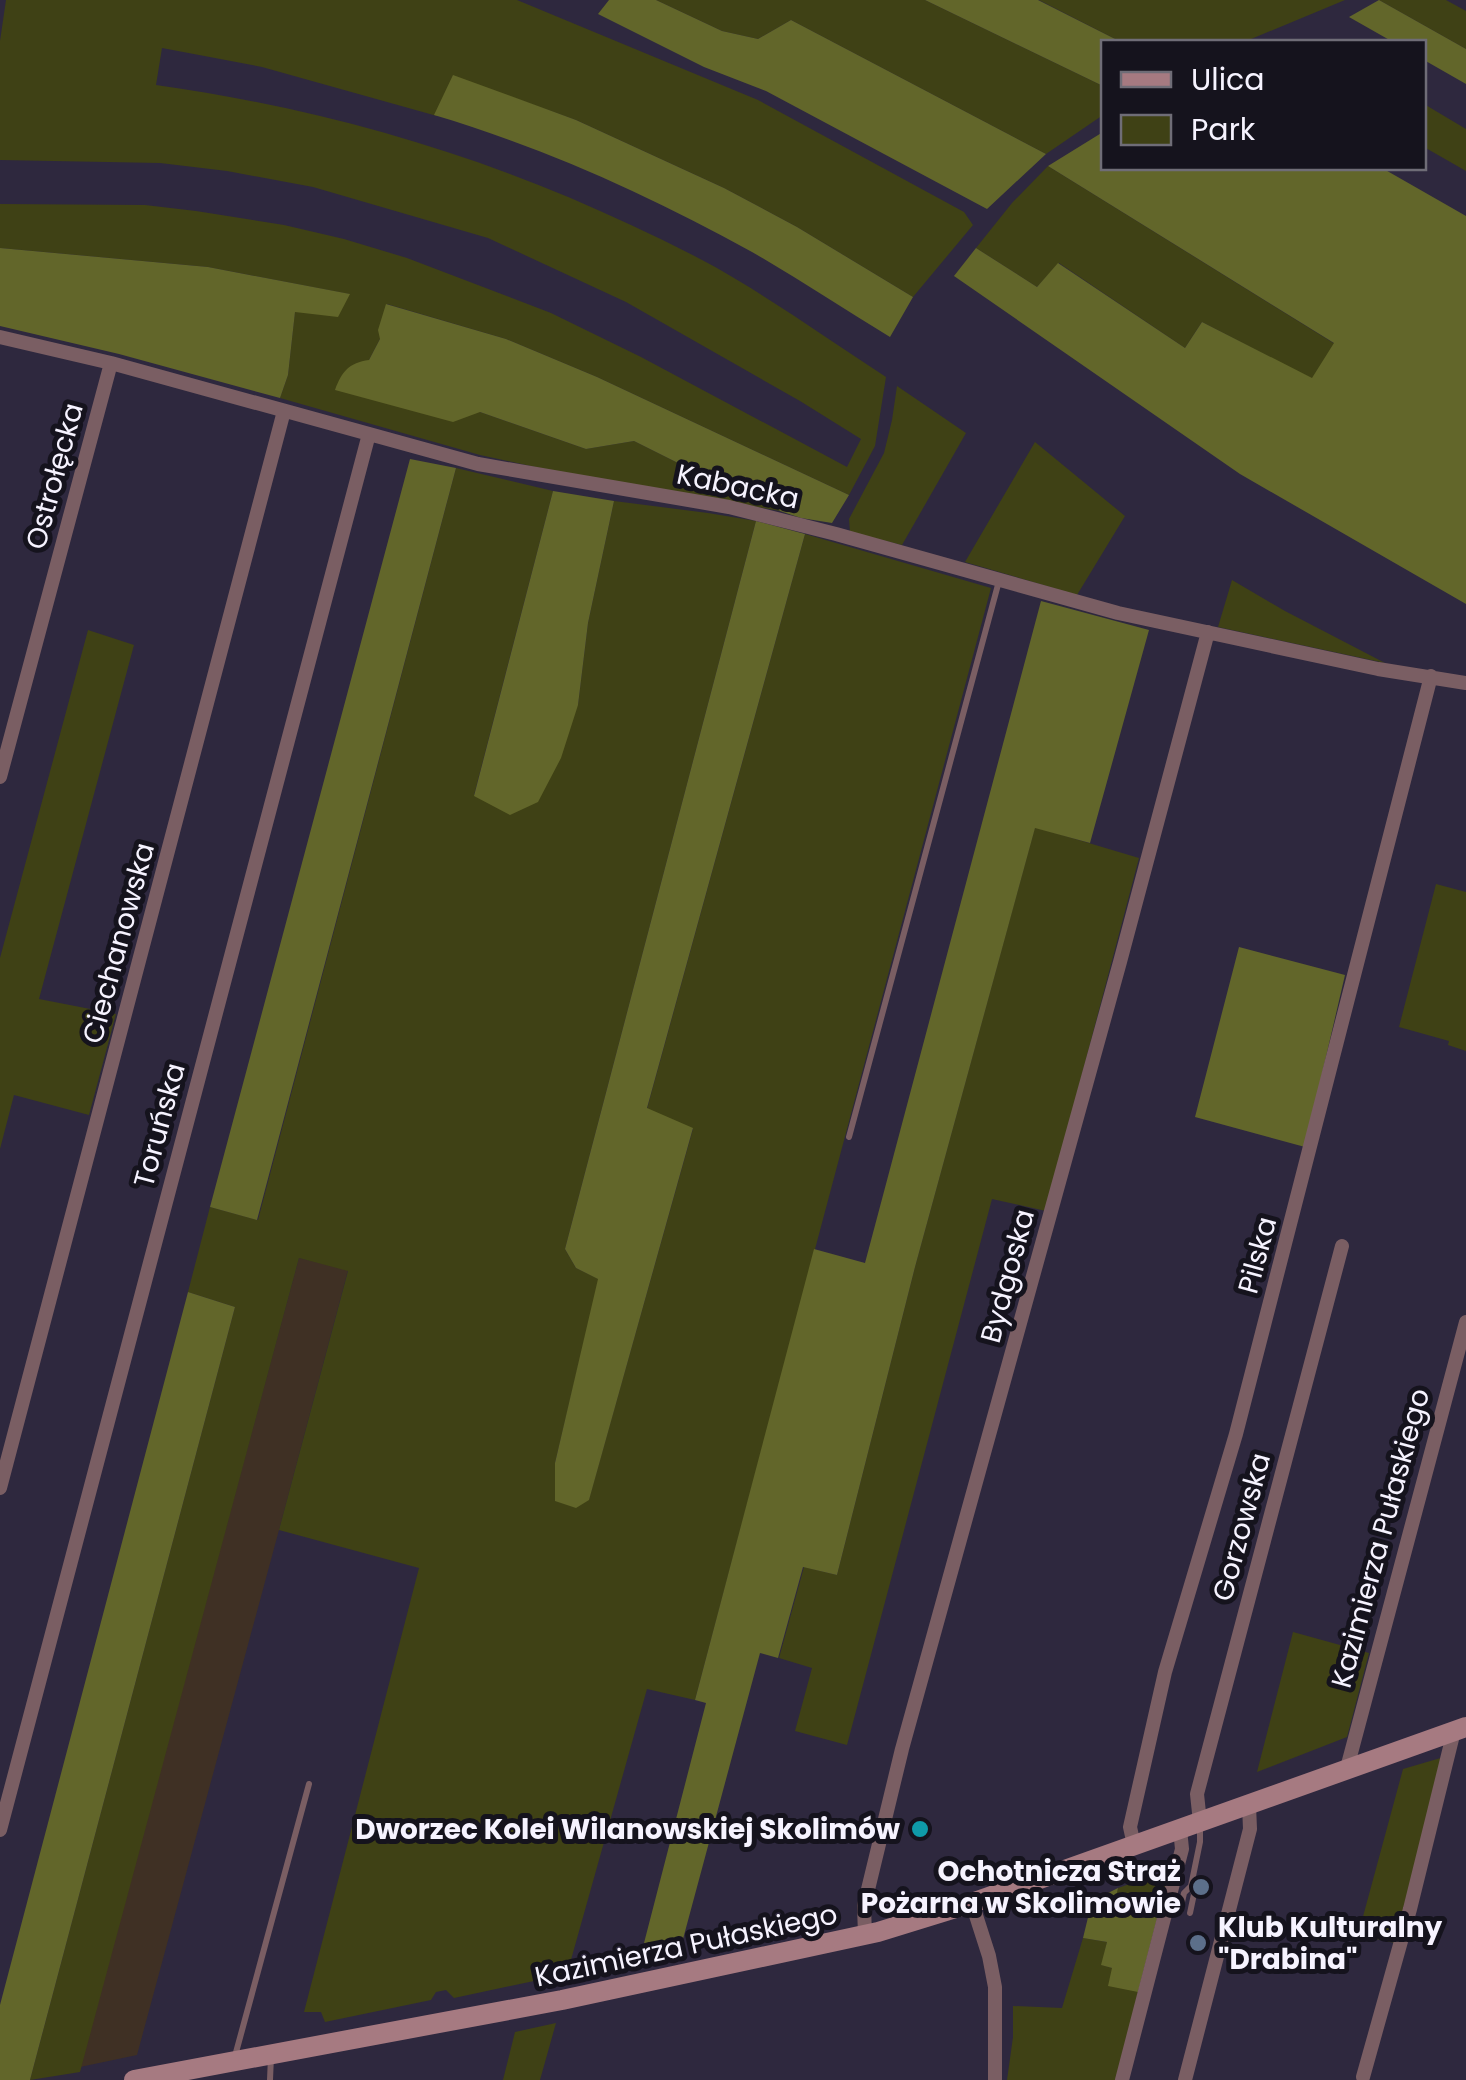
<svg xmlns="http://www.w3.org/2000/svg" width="1466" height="2080" font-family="Poppins,sans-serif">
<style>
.commercial{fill:#3f3024}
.green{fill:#3f4115}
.forest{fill:#62662a}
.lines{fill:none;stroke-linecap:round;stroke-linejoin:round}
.lane{stroke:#7a5e63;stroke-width:6}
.street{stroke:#7a5e63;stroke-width:14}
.secondary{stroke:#a67a81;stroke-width:20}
.culture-dot{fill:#0f9aa8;stroke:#15131d;stroke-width:4}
.service-dot{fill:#5c6f8a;stroke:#15131d;stroke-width:4}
.labels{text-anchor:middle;stroke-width:10;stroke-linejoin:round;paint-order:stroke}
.street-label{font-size:28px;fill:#f6f3ff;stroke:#15131d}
.poi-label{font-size:28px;font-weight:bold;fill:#f6f3ff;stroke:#15131d;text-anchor:end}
</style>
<rect width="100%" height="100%" fill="#2e283e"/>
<path class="commercial" d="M299,1258L348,1270L279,1530L137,2055L80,2067Z"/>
<path class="green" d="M6,0H517L758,100L964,212L973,225L913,297L797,227L724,188L576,120L453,76L437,116L262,67L162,48L156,85C321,108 481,154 631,225C667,242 705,260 739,281C789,311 837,345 886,377L875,446L849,495L597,377L506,339L387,304L380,339L369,360L480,412L586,449L634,441L732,490H761L780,511L540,468L480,455L280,398L288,375L295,311L349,294L208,267L0,248V204L145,205L196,211L284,225L344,239L407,258L551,313L641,357L847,467L861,439L800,401L626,302L488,238L313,187L227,171L160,163L0,160V41Z
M656,0H925L1103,86V115L1046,154L791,20L758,39L722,31Z
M1039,0H1345L1244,42H1121Z
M1379,0H1446L1466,11V49Z
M1424,104L1466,129V171L1424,147Z
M1048,166L1335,344L1312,379L1202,322L1185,348L1059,263L1037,287L976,248L1012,203Z
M897,386L966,433L902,545L850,532L849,519L884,453L892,420Z
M1035,442L1125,516L1077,595L965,562Z
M456,468L553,491L474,795L578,705L588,623L614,501L708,513L756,521L565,1249L576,1268L599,1279L555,1463L589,1499L693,1129L647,1109L805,534L991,588L695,1700L647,1689L567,1974L454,1998L446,1990L436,1992L431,2000L325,2022L321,2012H304L419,1568L279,1530L348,1271L299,1258L80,2072L30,2080L235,1307L188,1292L210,1207L258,1220Z
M1232,580L1285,611L1385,663L1218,627Z
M88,630L134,645L39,999L116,1014L89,1115L14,1095L0,1149V958Z
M1035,827L1139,858L1046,1211L992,1199L847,1745L795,1731L812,1668L779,1658L804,1567L837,1575L915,1267Z
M1436,884L1466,892V1051L1448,1045L1449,1041L1399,1027Z
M1293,1632L1369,1653L1347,1737L1257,1772Z
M1444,1757L1395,1943L1358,1935L1403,1769Z
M1170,1870L1159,1911L1113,1906L1118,1888Z
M1083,1938L1107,1942L1102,1965L1112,1968L1138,1992L1117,2080H1007L1013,2037V2006L1062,2008Z
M556,2023L540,2080H503L515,2032Z"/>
<path class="forest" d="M609,0H656L722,31L758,39L791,20L1046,154L987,209L766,91L704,67L598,14Z
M925,0H1038L1121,42H1104L1103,86Z
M1379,0L1466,49V84L1424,60V42H1393L1349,17Z
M453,75L576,120L724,188L797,227L913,297L890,337C844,309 799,279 752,252C651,196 545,148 434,115Z
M1103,132L1104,168H1382L1466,216V604L1240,474L954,276L976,248L1037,287L1058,263L1185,348L1202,322L1312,378L1334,343L1048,166Z
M0,248L208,267L350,294L338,317L295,312L288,375L280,398L119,354L0,326Z
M386,304L506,339L597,377L849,495L832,523L801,518L780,511L761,490H732L634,441L586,449L480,412L453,422L335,390C342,371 349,363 369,360L380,339L378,330Z
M410,459L456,468L257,1220L210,1207Z
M553,491L614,501L588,623L578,705L561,758L538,802L510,815L474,796Z
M756,521L805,534L647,1108L693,1128L589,1500L576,1508L555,1501V1463L598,1279L576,1268L565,1249Z
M1041,601L1149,630L1090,843L1035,828L915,1267L837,1575L803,1567L778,1658L760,1653L683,1939L644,1943L706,1703L695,1700L814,1249L865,1263Z
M1239,947L1345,975L1305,1147L1195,1117Z
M188,1292L235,1307L30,2080H0V2005Z
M1118,1888L1114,1906L1159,1911L1138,1992L1108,1986L1112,1968L1101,1965L1107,1942L1083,1938L1092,1901Z"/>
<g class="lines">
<path class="lane" d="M849,1137L999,581
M1191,1886L1200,1842V1824
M1180,1911L1184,1893L1191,1886L1194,1894L1190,1913
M235,2056L309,1784
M270,2080L271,2056"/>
<path class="street" d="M0,337L111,363L478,464L729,507L836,534L1118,613L1378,669L1466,683
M0,777L111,363
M0,1488L284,411
M1347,1768L1466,1322
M1200,1822L1197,1794L1342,1246
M0,1830L369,434
M1134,1845L1130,1827L1165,1672L1236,1434L1431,676
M972,1903L989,1956L995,1987V2080
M865,1935L864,1906L902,1749L1120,962L1208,632
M1363,2077L1410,1909L1454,1731
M1122,2080L1182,1849L1180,1829
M1185,2080L1250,1829L1249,1805"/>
<path class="secondary" d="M134,2080L562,2000L878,1932L972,1903L1466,1727"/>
</g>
<circle class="culture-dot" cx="920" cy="1829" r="10"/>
<g class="service-dot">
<circle cx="1201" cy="1887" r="10"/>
<circle cx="1198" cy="1943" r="10"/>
</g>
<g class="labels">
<g class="street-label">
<text transform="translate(54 476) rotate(-75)" y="10">Ostrołęcka</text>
<text transform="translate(738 486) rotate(12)" y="10">Kabacka</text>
<text transform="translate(118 943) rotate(-75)" y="10">Ciechanowska</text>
<text transform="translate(159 1125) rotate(-75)" y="10">Toruńska</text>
<text transform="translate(1257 1255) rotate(-75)" y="10">Pilska</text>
<text transform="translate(1007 1276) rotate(-75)" y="10">Bydgoska</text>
<text transform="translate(1241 1527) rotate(-75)" y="10">Gorzowska</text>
<text transform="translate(1380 1538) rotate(-75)" y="10">Kazimierza Pułaskiego</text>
<text transform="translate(686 1945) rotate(-12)" y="10">Kazimierza Pułaskiego</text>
</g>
<g class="poi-label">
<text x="900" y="1839">Dworzec Kolei Wilanowskiej Skolimów</text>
<text x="1181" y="1881">Ochotnicza Straż<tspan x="1181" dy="32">Pożarna w Skolimowie</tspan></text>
<text x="1218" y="1937" text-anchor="start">Klub Kulturalny<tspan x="1218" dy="32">"Drabina"</tspan></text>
</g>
</g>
<rect x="1101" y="40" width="325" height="130" fill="#15131d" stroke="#6f6d77" stroke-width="2.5"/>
<rect x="1121" y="72" width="50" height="15" fill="#a67a81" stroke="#6f6d77" stroke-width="2.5"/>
<text x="1191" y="90" font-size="30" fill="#f6f3ff">Ulica</text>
<rect x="1121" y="115" width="50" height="30" fill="#3f4115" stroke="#6f6d77" stroke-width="2.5"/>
<text x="1191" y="140" font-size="30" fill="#f6f3ff">Park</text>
</svg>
